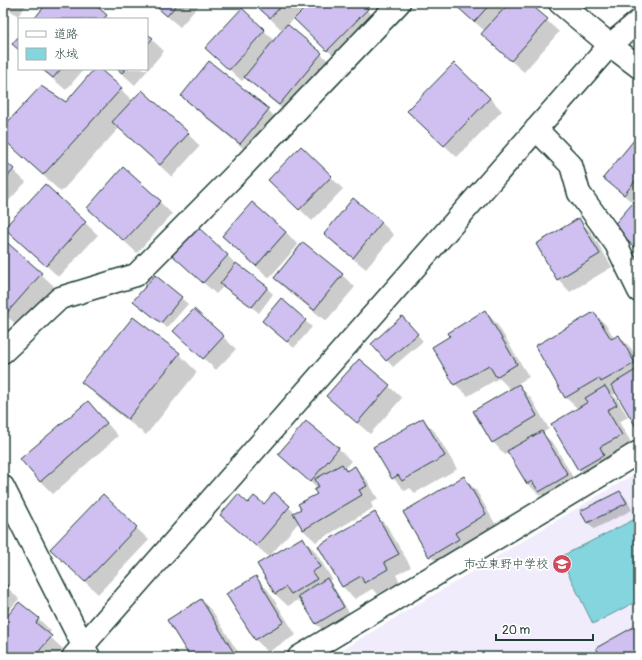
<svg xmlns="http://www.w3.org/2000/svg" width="642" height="660" font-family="Pangolin,'Klee One',sans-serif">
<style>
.built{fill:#f1ecfb}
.water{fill:#84d5dd;stroke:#5c9899}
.shadow{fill:#0003}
.building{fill:#d0c0f1;stroke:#1f3d34}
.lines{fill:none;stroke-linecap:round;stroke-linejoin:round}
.street-casing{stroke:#1f3d34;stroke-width:25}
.street{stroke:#fff;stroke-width:22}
.labels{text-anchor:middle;stroke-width:4;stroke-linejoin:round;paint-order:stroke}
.poi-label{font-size:12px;fill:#1f3d34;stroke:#fff;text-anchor:end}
</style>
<rect width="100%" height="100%" fill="#fff"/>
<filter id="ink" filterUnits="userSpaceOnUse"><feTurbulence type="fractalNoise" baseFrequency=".025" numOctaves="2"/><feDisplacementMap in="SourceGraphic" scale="8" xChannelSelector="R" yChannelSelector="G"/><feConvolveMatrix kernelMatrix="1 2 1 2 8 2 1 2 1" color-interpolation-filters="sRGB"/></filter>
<g filter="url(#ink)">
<path class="built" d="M639,471V657H330Z"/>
<path class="water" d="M639,517V600L593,624L560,557Z"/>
<path class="shadow" d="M3,3H28L18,16L3,5Z
M48,3H91L110,19H35Z
M151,3H201L180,27Z
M254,3H308L287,26L321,54L334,66L292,117L258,89L246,77L242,81L219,60L242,10L275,41L283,31Z
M311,3H360L379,22L340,62L308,32Z
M374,3H396L386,14Z
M452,3H528L559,32L524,72L495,47L485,31Z
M147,35L164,51L135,85L117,69H147Z
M41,69H84L66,90Z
M96,69H99L133,101L188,134L200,146L172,177L119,128L61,192L3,138V129L66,104Z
M182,96L268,110L280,122L253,156L194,108Z
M490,98L502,111L457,157L421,124Z
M639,136V251L634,204L604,178Z
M3,161L26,182L3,207Z
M331,177L343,189L312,221L270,180Z
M45,185L98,235L59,277L18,240Z
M353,199L382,223L394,235L366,269L337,246L325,234Z
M160,202L172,214L137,253L88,208Z
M578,219L591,232L612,267L570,292L558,279L537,244Z
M286,232L298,245L269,278L223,236Z
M3,240L54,286L18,326L3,313Z
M227,255L240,268L267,288L273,294L259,313L224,286L216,294L186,267Z
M342,275L355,287L326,321L287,290L275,278Z
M155,276L188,304L167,328L141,307Z
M281,300L312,327L294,348L270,327Z
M194,310L236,349L216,370L187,343Z
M485,311L497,324L529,377L517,384L531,398L549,429L542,433L554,444L579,488L552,504L543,494L540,496L528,484L509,452L505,455L493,442L511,390L499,378L468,396L455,384L451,337Z
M594,313L607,326L614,338L619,336L631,348L639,362V430L617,393L613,395L617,399L628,417L619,422L634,447L591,482L579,469L578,409L565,397Z
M133,318L179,354L197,372L146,435L100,399L83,382Z
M408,324L423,341L393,367L372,344Z
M3,326L11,334L3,343Z
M359,360L402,398L370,434L340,408Z
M100,415L118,436L53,494L40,481Z
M423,419L435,432L457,469L415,493L410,488L405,491L393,478Z
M306,422L339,449L351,461L345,468L348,471L354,467L367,480L378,499L371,503L373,508L316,542L303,530L299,522L269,557L234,527L221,515L248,504L265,505L274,494L295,513L303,509L318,494V489L279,454Z
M463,478L476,490L497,527L443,568L430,556Z
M620,492L626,498L632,510L594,529L588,523L582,511Z
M103,496L149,540L98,594L64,562Z
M375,514L387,526L411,567L396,575L400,582L378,594L372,589L355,599L343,587L319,546Z
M303,539L315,551L332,579L329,581L333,586L350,614L323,630L316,624L305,605L304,606L298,600L288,606L275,594Z
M3,540L8,545L3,549Z
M255,577L268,590L296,635L268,652L256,640Z
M3,583L19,599L3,617Z
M201,600L213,612L241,657H191Z
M19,603L39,619L51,631L48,635L63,649L57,657H3V622Z"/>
<path class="building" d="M47,3H93L107,15L103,19H34Z
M152,3H178L167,16Z
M253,3H284L270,18Z
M310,3H362L368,9L327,51L294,19Z
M453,3H491L474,22Z
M509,3H529L548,19L511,61L481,34Z
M242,8L265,30L229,70L205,48Z
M287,24L322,53L279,105L244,77Z
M147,34L153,38L147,45Z
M19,36V50L12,44Z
M209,61L269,109L240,144L181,96Z
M454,63L490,98L444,146L407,111Z
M42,69H61L53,78Z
M94,69H100L122,88L43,175L3,139V127L41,86L66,102Z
M117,69H126L122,73Z
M142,90L189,133L160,165L112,122Z
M639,134V176L624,195L603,178Z
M301,146L332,176L299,210L268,180Z
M3,159L14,169L3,182Z
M123,167L161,201L124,241L87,208Z
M45,184L86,222L46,266L4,228Z
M639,196V251L612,227Z
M353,198L382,222L353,258L324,234Z
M252,202L286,232L256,266L222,236Z
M579,218L600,254L557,280L536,244Z
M198,227L228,255L203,283L172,255Z
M3,239L42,273L5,315L3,313Z
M303,242L343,274L314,310L274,278Z
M236,263L268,287L252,307L220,284Z
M155,275L182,297L161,323L133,301Z
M281,298L306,320L287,342L262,321Z
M194,309L224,336L203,359L173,331Z
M485,310L517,364L496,377L489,365L454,385L432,347L450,336L448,333Z
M594,312L611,339L619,335L635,363L601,382L599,378L565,398L535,346Z
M402,316L418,334L386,361L371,344Z
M133,317L180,353L128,419L81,382Z
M359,359L390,385L357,423L326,396Z
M639,368V432L611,385Z
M519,384L537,416L492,443L473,411Z
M605,386L617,405L607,410L622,435L600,447L604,455L578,470L551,424L588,402L585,398Z
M88,401L107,423L40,482L20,459Z
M423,418L445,456L402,481L398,475L392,479L373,447Z
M306,421L339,448L310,482L278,454Z
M542,431L568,475L539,492L532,481L527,484L507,451Z
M342,464L346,471L355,466L367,486L359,490L362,495L303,530L293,513L301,509L298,504L317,494L314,490L319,487L315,479Z
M464,476L486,514L455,533L459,539L429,557L403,512Z
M620,491L627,503L587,523L580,511Z
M274,492L290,506L256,546L220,515L238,494L248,503L254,496L264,504Z
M103,494L137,527L85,582L50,549Z
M375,512L399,554L384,562L388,569L364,583L361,576L342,587L318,546Z
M303,537L320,567L312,572L317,579L291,594L286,587L275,594L257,564Z
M256,576L284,622L255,640L226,594Z
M327,578L344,607L316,624L298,596Z
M3,581L8,586L3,591Z
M201,599L234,653L228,657H190L167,620Z
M19,602L39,618L36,623L52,636L34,657H3V621Z
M639,624V657H601L596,648Z
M176,651L180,657H171Z"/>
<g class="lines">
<defs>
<path id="street" d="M560,3L610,45L639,67
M536,129L571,165L579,193L616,244L639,291
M3,352L60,298L136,275L232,178L399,3
M3,487L89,657
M73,657L610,45L639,21
M299,657L639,452"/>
</defs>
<use href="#street" class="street-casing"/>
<use href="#street" class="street"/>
</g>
</g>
<defs>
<symbol id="school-disc" viewBox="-11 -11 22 22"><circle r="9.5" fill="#d1495b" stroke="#fff"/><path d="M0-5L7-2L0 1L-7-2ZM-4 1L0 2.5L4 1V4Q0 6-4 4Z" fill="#fff"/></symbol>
</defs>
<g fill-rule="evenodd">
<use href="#school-disc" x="551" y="553" width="22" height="22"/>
</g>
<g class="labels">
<g class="poi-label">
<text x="548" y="568">市立東野中学校</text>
</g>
</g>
<rect width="642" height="660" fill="none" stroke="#fff" stroke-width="16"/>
<rect x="8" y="8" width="626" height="644" fill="none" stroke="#1f3d34" stroke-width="1.5" filter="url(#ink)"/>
<rect x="18" y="18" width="130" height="52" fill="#ffffff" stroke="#a5b1ae"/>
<rect x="26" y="31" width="20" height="6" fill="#ffffff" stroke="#a5b1ae"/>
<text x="54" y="38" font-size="12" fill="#1f3d34">道路</text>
<rect x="26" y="48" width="20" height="12" fill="#84d5dd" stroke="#a5b1ae"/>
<text x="54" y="58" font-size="12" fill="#1f3d34">水域</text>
<path d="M496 634v6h97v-6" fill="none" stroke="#1f3d34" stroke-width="2"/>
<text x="502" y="634" font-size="12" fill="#1f3d34" stroke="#ffffff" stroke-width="3" paint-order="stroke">20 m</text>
</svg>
